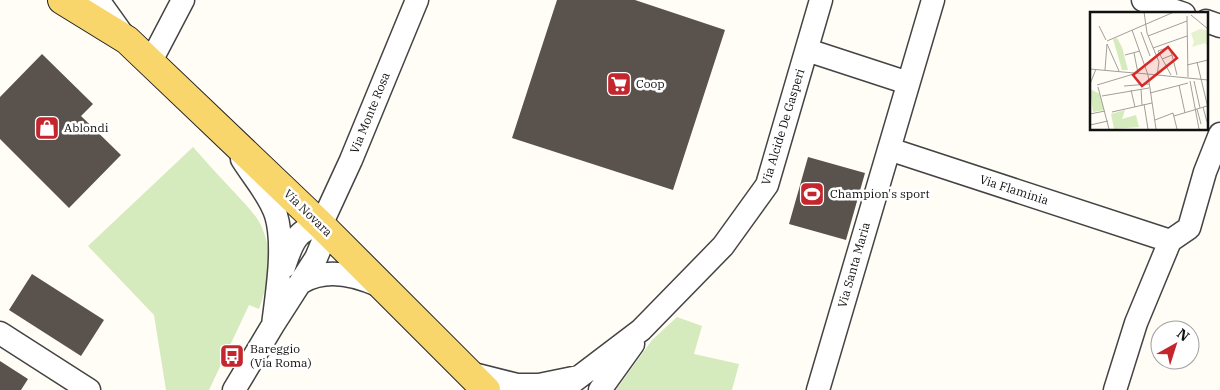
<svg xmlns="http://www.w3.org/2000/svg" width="1220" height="390" font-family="'IBM Plex Serif',serif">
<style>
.green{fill:#d5ebbd}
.building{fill:#5a524d}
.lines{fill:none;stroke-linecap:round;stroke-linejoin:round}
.street-casing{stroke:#444;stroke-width:25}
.primary-casing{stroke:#222;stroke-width:30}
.street{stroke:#fff;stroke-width:22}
.primary{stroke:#f9d66b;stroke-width:28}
.labels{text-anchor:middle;stroke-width:5;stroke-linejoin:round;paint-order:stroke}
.poi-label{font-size:12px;fill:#111;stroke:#fff;text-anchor:start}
.street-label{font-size:12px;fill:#111;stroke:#fff}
.inset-road{fill:none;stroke:#a09f9a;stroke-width:1}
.view{fill:#d62828;fill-opacity:0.15;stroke:#d62828;stroke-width:2.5}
.inset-edge{fill:none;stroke:#111;stroke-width:2.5}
</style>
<rect width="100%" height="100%" fill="#fffdf5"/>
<path class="green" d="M193,147C207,163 221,178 235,193C245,204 258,216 263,230C273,254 268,285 259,309L249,305L209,390H166L154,315L88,246Z
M677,317L702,326L694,354L739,364L732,390H616L652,340Z"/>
<path class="building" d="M557,0H635L725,30L673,190L512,138Z
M42,54L93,104L81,116L121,155L69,208L0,139V97Z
M808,157L865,173L846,240L789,224Z
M32,274L104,320L81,356L9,310Z
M0,361L28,379L21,390H0Z"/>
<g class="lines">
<defs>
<path id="street" d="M98,0L123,35
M1143,0L1184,14
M1206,21L1220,26
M807,50L908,83
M150,63L183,0
M889,149L1170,241L1136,323L1115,390
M242,159C253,177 269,194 276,215C285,245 277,293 273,325
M321,225L351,160L417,0
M1170,241L1189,228L1205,172L1220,134
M284,267C291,246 296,228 321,225
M302,282C327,267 356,275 380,286
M0,333L89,390
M469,373L517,385H539L578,377
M234,390L273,325L316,258L324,239V233L321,225
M562,390L641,330L723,246L767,185L821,0
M600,390L633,344
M818,390L933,0"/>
<path id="primary" d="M62,0L127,40L321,225L486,390"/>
</defs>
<use href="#street" class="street-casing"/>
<use href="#primary" class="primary-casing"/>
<use href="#street" class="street"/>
<use href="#primary" class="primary"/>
</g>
<defs>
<symbol id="supermarket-square" viewBox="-11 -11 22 22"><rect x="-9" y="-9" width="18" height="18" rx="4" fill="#c4262e" stroke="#fff"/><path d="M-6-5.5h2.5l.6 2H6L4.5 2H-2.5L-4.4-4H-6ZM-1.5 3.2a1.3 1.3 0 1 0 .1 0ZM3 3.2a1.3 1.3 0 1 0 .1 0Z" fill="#fff"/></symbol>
<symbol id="shop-square" viewBox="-11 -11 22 22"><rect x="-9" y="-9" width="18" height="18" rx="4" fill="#c4262e" stroke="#fff"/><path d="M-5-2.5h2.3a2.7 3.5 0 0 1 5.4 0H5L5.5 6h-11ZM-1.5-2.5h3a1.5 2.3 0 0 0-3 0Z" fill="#fff"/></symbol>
<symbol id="stadium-square" viewBox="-11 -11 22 22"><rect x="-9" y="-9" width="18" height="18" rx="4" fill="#c4262e" stroke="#fff"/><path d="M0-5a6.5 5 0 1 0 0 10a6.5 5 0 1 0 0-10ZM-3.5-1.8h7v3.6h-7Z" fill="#fff"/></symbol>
<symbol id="bus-square" viewBox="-11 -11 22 22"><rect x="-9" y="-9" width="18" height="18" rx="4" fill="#c4262e" stroke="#fff"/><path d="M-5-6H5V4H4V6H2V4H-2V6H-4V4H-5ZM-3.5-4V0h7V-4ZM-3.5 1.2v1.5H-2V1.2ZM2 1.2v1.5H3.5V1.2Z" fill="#fff"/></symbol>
</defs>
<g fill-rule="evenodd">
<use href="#supermarket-square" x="605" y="70" width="28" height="28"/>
<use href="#shop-square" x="33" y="114" width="28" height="28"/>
<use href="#stadium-square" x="798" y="180" width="28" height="28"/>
<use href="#bus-square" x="218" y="342" width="28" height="28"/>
</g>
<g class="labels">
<g class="poi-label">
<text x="636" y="88">Coop</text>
<text x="64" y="132">Ablondi</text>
<text x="830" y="198">Champion's sport</text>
<text x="250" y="353">Bareggio<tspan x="250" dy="14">(Via Roma)</tspan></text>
</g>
<g class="street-label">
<text transform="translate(370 113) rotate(-68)" y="4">Via Monte Rosa</text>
<text transform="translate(783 127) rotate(-73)" y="4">Via Alcide De Gasperi</text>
<text transform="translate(1014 190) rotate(18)" y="4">Via Flaminia</text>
<text transform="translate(308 213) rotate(44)" y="4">Via Novara</text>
<text transform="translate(854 265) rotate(-74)" y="4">Via Santa Maria</text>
</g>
</g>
<g transform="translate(1090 12)">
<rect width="118" height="118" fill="#fffdf5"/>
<path d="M27,26L32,35L38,58H32L23,27ZM0,77L10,82L14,98L3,100ZM35,98L32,107L46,103L49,115L24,117L21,102Z" fill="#d5ebbd"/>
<path d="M110,17L117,18V34L115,31L102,35L104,30L101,21Z" fill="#e6f2cf"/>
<path class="inset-road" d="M54,0L57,21L69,50L67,63M101,3L118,17M97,4L98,65M9,14L16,28M42,18L58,63L66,117M51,20L60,44M58,24L97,9M17,29L84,0M17,32L29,59M63,36L97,24M44,41L48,61M35,43L50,39M72,47L82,43L87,63M107,50L118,96M97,53L118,48M0,57L44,61M15,58L17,32M81,63L68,39L79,35L82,43M100,69L109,117M104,69L110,96M0,72L6,57M7,73L47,61L118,68M89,73L95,101M34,74L59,72M8,75L19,117M51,77L52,93M41,78L45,95M60,81L98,71M12,84L59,76M54,92L58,117M113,95L117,110M107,97L111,112M22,100L62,91M0,102L15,99M84,104L117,94M65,108L83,101L87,117M0,113L18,109"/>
<path class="view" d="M78,35L87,46L52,74L43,63Z"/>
<rect width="118" height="118" class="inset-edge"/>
</g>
<g transform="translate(1175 345) rotate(39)"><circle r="24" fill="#ffffff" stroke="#a0a0a0"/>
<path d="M0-4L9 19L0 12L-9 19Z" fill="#c4262e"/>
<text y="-8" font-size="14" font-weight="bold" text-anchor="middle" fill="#111111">N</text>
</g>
</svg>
